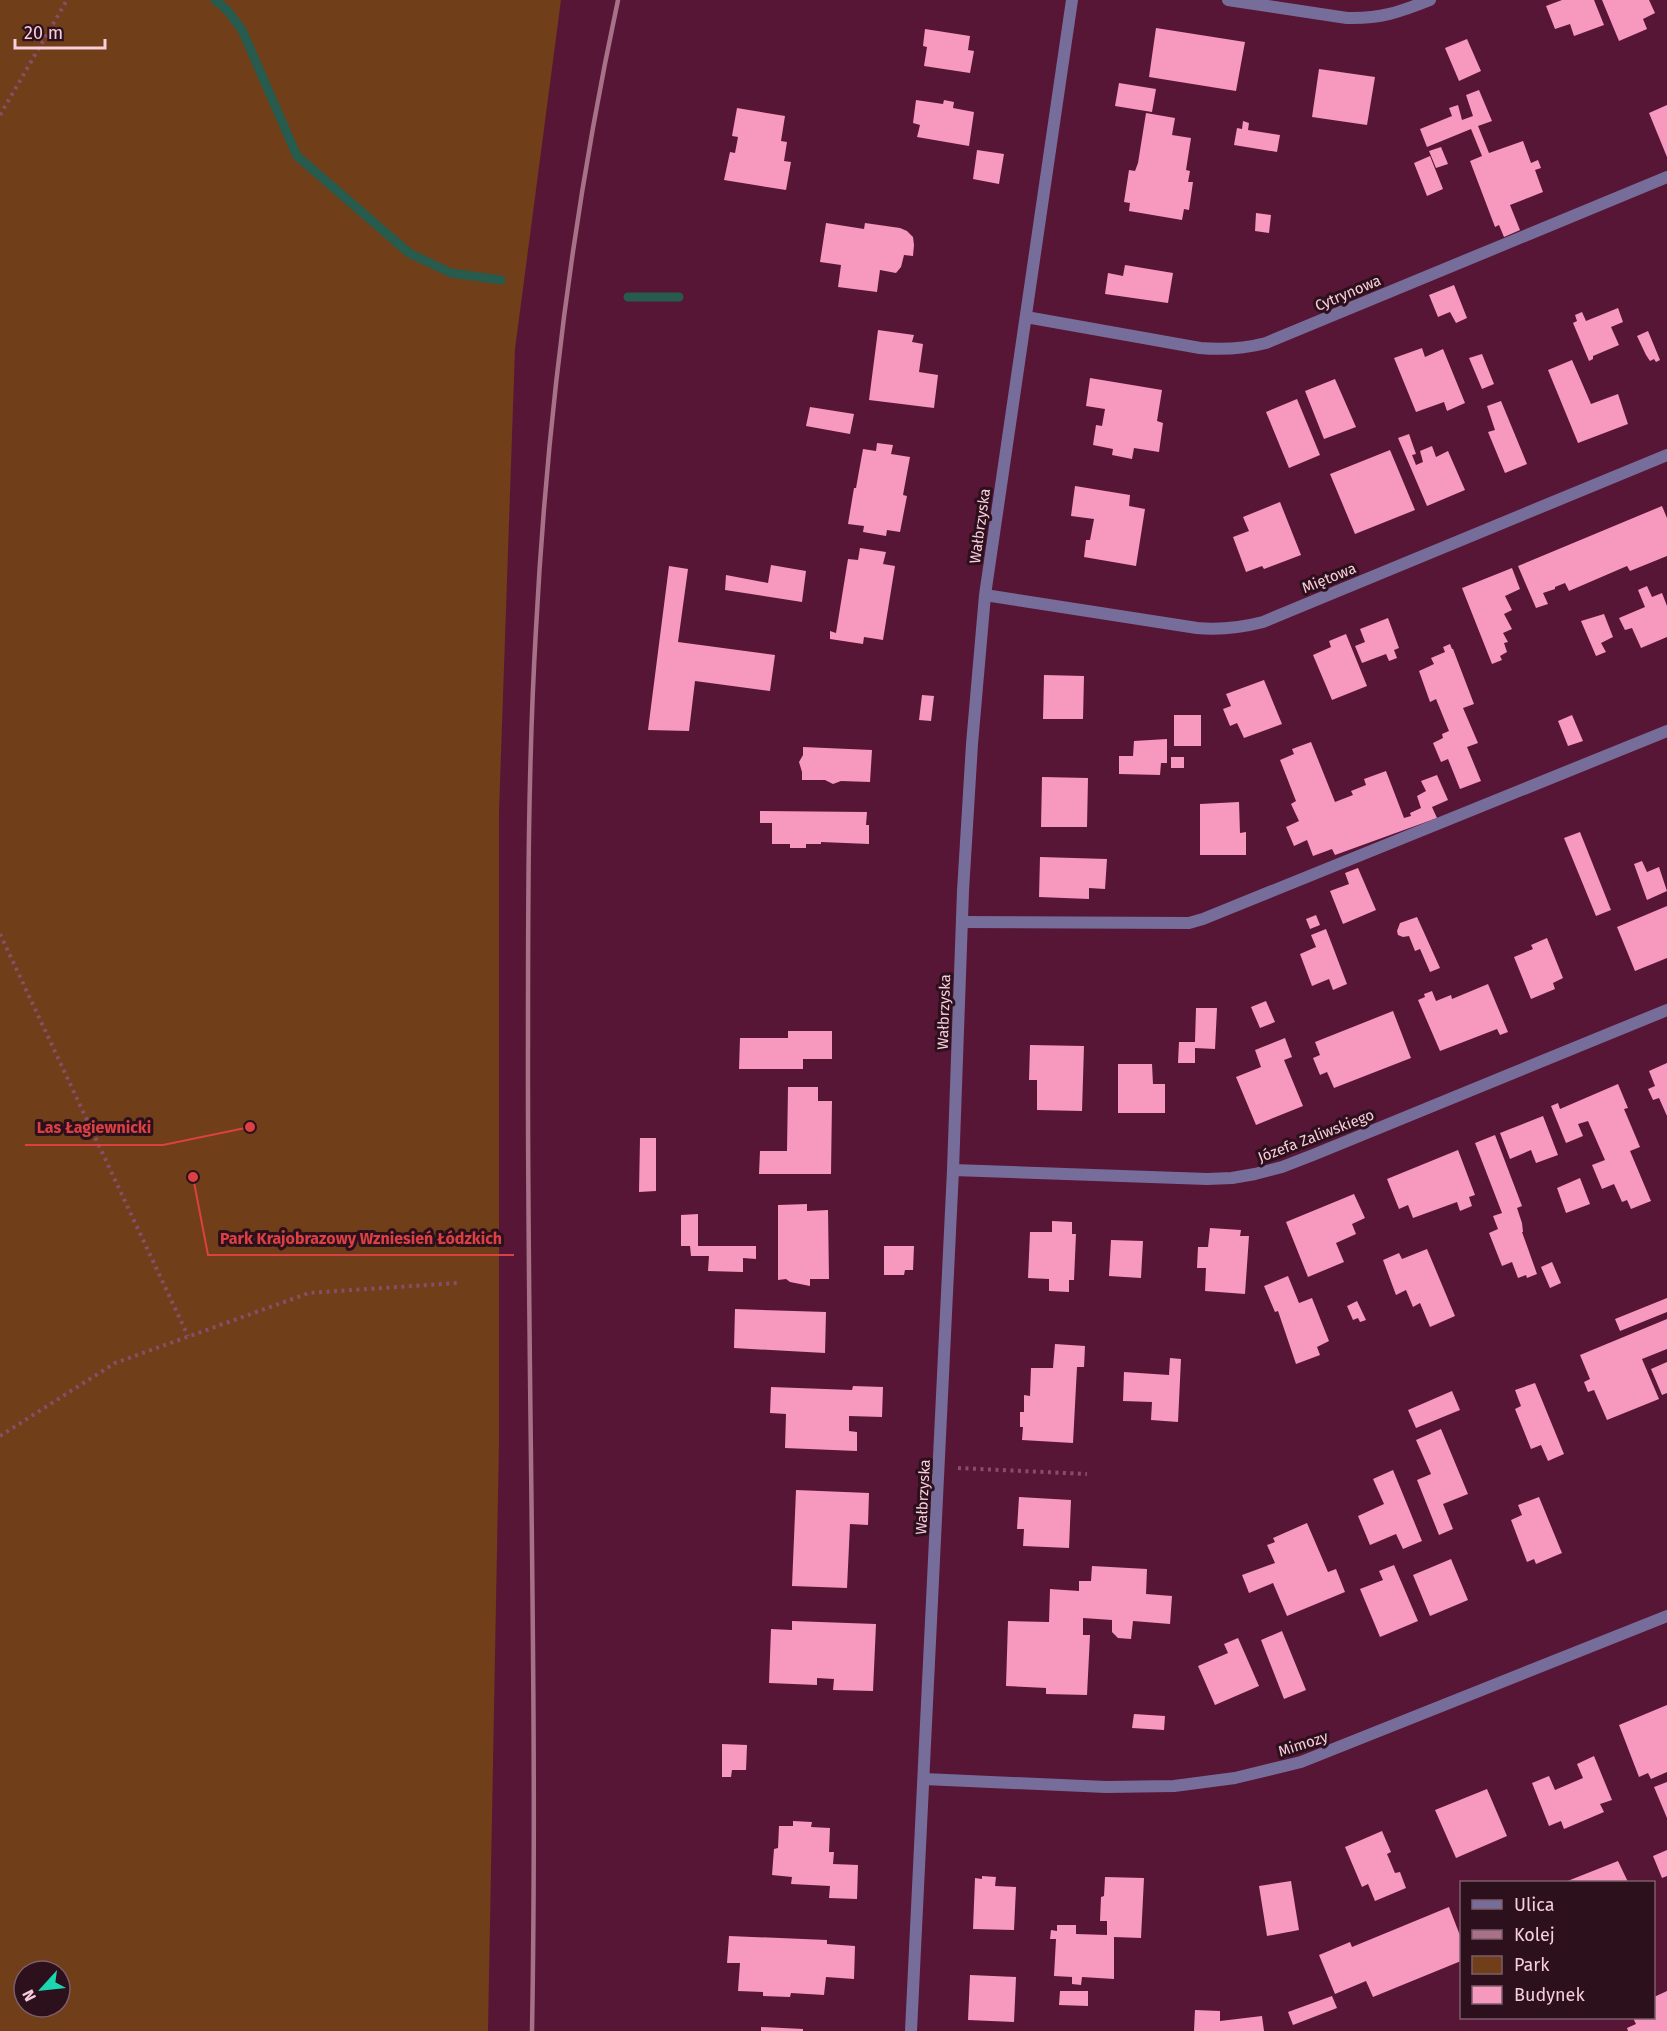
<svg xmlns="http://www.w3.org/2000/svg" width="1667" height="2031" font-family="'Fira Sans',sans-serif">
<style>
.green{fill:#703e18;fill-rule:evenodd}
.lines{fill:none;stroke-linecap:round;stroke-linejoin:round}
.stream{stroke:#265b4e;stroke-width:9}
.building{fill:#f798bf}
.path{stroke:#884d68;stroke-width:4;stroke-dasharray:3 4.5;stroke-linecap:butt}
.lane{stroke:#776d9a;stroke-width:12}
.street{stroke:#776d9a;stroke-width:12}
.rail{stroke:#a77188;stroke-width:4.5}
.labels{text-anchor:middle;stroke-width:6;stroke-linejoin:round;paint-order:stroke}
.street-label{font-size:15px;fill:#f8cedd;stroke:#2c101c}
.leader{fill:none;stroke:#db4143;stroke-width:2}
.callout-dot{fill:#db4143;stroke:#2c101c;stroke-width:2}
.callout-label{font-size:16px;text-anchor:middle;font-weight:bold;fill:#db4143;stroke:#2c101c;stroke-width:6;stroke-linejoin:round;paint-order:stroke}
</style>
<rect width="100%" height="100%" fill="#581636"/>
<path class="green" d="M0,0H561L515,349L499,812V1442L488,2031H0ZM24,1971H60V2007H24Z"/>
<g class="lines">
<path class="stream" d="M215,0L227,10L242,30L297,156L409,253L451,273L501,280
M628,297H679"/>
</g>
<path class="building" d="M1562,0H1594L1604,25L1574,36L1570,24L1555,29L1546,6Z
M1602,0H1649L1655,13L1643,19L1647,29L1619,41Z
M1156,28L1245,42L1236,91L1149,77Z
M925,29L970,36L968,50L974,51L970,73L924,66L927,47L923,46Z
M1467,39L1481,71L1459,81L1445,48Z
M1319,69L1375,77L1367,125L1312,117Z
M1119,83L1156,89L1152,112L1115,106Z
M1479,90L1492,121L1478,126L1489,153L1523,141L1531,163L1538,160L1541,168L1535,170L1543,192L1510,205L1520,230L1504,237L1499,225L1495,227L1470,161L1482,156L1471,129L1427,147L1420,129L1452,116L1449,108L1458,105L1462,120L1473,116L1466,95Z
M916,100L943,104L944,100L954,102L953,108L974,112L969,146L917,137L920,125L913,123Z
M1667,105V157L1649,113Z
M737,108L785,116L781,141L787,142L784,161L791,162L786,190L724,180L730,152L735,153L738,137L732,136Z
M1146,113L1175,118L1172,135L1191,138L1186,170L1190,171L1188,182H1193L1189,210L1184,209L1182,220L1129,211L1130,203L1124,202L1129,170L1135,171L1138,163Z
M1243,121L1249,123L1248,130L1280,135L1277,152L1234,145L1237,128L1242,129Z
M1441,147L1448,164L1436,168L1429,151Z
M977,150L1004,154L999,184L973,179Z
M1430,156L1443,189L1427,196L1414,163Z
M1256,213L1271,215L1269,233L1255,231Z
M826,223L864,229L865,223L900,228L907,231L913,237L914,245L913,256L904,255L901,267L896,273L880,270L877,292L838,287L841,265L820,262Z
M1125,265L1173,273L1168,303L1105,294L1108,273L1123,276Z
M1454,285L1467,318L1456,323L1450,312L1438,317L1429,295Z
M1618,308L1623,322L1611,327L1619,345L1593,356V359L1589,361L1573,323L1577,321L1575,315L1582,312L1586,321Z
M878,330L914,335L912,342L923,344L919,372L938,375L934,408L869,400Z
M1648,331L1660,360L1656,362L1654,359L1650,361L1646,355L1637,336Z
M1422,348L1425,357L1443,349L1465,403L1447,411L1444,402L1416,412L1394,358Z
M1482,354L1494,384L1482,389L1469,358Z
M1572,360L1591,404L1618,394L1628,424L1578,443L1548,370Z
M1090,378L1162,390L1157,421L1163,423L1159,452L1134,448L1132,459L1112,455L1113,449L1093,445L1096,425L1102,426L1105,409L1086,406Z
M1335,379L1356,427L1324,439L1305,391Z
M1297,399L1320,455L1289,468L1266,412Z
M1501,401L1527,464L1505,473L1488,432L1495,430L1487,406Z
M810,407L854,414L850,434L806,426Z
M1409,434L1416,454L1412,455L1416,465L1423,462L1420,451L1432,446L1436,457L1448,451L1465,490L1427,506L1398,438Z
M877,443L893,445L891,454L910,457L903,495L907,496L900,532L887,530L886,536L863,532L864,526L848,524L854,488H856L863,449L876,451Z
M1390,450L1415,510L1355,534L1330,474Z
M1075,486L1130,495L1129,506L1145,509L1136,566L1084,557L1086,540H1090L1094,519L1071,516Z
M1280,502L1301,555L1264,569L1262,566L1246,572L1233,537L1249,531L1243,517Z
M1662,506L1667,518V556L1630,571L1627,566L1569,591L1565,583L1555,587V589L1543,593L1548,604L1536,608L1518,566Z
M860,548L886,552L883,564L895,566L883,640L864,637L863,644L830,639V631L836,633L848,559L858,560Z
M771,565L806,571L802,602L725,590L726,575L768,583Z
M669,566L688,569L678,642L775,655L770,691L695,681L689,731L648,730Z
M1512,568L1520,589L1505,596L1512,610L1504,614L1512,629L1503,633L1508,642L1504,643L1507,652L1500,656L1502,660L1492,664L1462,588Z
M1647,586L1652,597L1662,593L1667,606V637L1641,648L1632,628L1625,630L1619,618L1645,607L1638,590Z
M1604,614L1613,637L1601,643L1606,652L1596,656L1581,621Z
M1388,618L1399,648L1394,650L1397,658L1389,661L1386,654L1362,663L1355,646L1365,642L1360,629Z
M1346,634L1367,686L1332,700L1313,655L1331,647L1329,641Z
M1450,644L1452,649H1453L1474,704L1463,708L1478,743L1467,747L1481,781L1460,789L1448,759L1441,762L1433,743L1443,738L1442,734L1449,731L1436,699L1430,702L1419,671L1434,664L1431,658L1445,652L1443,647Z
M1044,675L1084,676L1083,719H1043Z
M1264,680L1282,724L1244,738L1237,723L1230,726L1223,709L1231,706L1226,694Z
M922,695L934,696L931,721L919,720Z
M1174,715H1201V746H1174Z
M1572,715L1583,741L1568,746L1558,721Z
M1167,739V763H1161L1160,775L1119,774V756H1133L1134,741Z
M1311,742L1335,802L1353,795L1351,791L1366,785L1364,779L1386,771L1404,818L1411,816L1410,813L1421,808L1417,796L1426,791L1421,781L1437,775L1448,800L1432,807L1437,818L1335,855L1332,849L1313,856L1307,840L1294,846L1286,827L1299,821L1291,804L1296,801L1280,760L1294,754L1292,749Z
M803,747L872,750L870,782L841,781L833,784L825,780H802V772L799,762L803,755Z
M1171,757H1184V768H1171Z
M1042,777L1088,778L1087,827H1041Z
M1239,802L1240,833L1246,832V855H1200V804Z
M760,811L867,812L866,825H869V844L821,842V844H806V848H790V844H772V823H760Z
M1580,832L1611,910L1596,916L1564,838Z
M1040,857L1107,859L1105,889L1089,888V899L1039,897Z
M1642,861L1647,872L1659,867L1667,891L1647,900L1634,864Z
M1358,868L1376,910L1343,924L1330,891L1349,884L1345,873Z
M1667,906V958L1635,971L1617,927Z
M1316,915L1320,925L1310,929L1306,919Z
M1417,917L1440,968L1430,972L1420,949L1415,951L1409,936L1403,937L1398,935L1397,931L1400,923Z
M1326,929L1347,984L1333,990L1329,979L1312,986L1300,954L1316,947L1311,935Z
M1547,938L1563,978L1553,983L1555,989L1531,999L1514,957L1533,949L1531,945Z
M1488,984L1508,1032L1500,1035L1497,1029L1440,1051L1418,1000L1425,997L1424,994L1432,991L1436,1001L1451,995L1452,999Z
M1266,1001L1275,1022L1260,1028L1251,1007Z
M1196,1008H1217L1215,1049L1195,1048V1063H1178L1179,1042H1195Z
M1393,1011L1411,1058L1334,1088L1327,1072L1320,1075L1313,1058L1320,1055L1315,1042Z
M788,1031H832V1059H803V1069H739L740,1038H788Z
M1285,1038L1292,1057L1284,1060L1303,1106L1256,1125L1236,1077L1261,1067L1255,1050Z
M1030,1045L1084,1046L1082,1111L1037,1110V1080H1029Z
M1667,1063V1116L1659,1098L1653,1100L1648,1089L1655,1086L1649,1071Z
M1118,1064H1152L1153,1084H1165V1113H1118Z
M1618,1084L1628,1108L1624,1109L1640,1147L1630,1151L1651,1201L1631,1209L1627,1200L1622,1202L1614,1184L1602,1189L1592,1165L1605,1160L1588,1121L1578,1124L1583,1136L1566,1143L1551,1106L1558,1103L1560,1109Z
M788,1087H818V1101H832L831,1174H759L760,1151H787Z
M1543,1116L1558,1155L1536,1163L1531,1150L1510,1159L1500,1133Z
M1495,1135L1522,1206L1517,1208L1522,1223L1523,1232H1522L1537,1274L1527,1278L1526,1275L1518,1278L1512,1262L1502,1266L1489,1233L1498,1229L1493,1216L1502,1213L1475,1143Z
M640,1138H656V1191L639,1192Z
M1458,1150L1475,1195L1469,1197L1472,1206L1460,1211L1457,1202L1413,1218L1408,1205L1399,1209L1387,1179Z
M1580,1178L1590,1204L1566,1213L1557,1188Z
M1354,1194L1365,1218L1352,1224L1356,1234L1336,1243L1344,1262L1308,1277L1286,1222Z
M807,1204V1211L828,1210L829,1279H810V1286L790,1282L786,1279L778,1280V1205Z
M698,1214V1246H756V1259L743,1258V1272L708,1271L709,1256H691L690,1246H681V1215Z
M1052,1221L1072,1222V1234H1076L1074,1280H1069V1292L1049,1291V1279L1028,1278L1030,1232H1052Z
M1210,1228L1241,1230L1240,1236H1249L1245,1294L1205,1291L1206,1268H1197L1198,1247H1208Z
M1111,1240L1143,1241L1141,1278L1109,1276Z
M884,1246H914L913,1270H905L904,1275H884Z
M1427,1249L1455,1316L1430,1327L1420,1303L1413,1307L1406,1290L1396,1295L1383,1260L1399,1253L1402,1259Z
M1552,1262L1561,1283L1550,1288L1541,1267Z
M1288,1276L1299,1303L1312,1298L1329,1341L1317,1347L1320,1355L1296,1364L1278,1311L1275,1312L1264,1286Z
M1667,1298V1312L1620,1331L1615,1319Z
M1357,1301L1366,1320L1360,1322L1358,1318L1353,1320L1347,1306Z
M735,1309L826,1312L825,1353L734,1348Z
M1667,1319V1349L1642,1359L1659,1399L1607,1420L1594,1390L1588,1392L1584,1382L1590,1379L1580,1355Z
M1055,1344L1085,1346L1084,1367H1077L1073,1443L1022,1440L1023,1427H1020V1412H1024V1395L1030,1396L1031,1368H1053Z
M1170,1358L1181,1359L1178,1422L1151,1420L1152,1402L1123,1401L1124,1372L1169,1375Z
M1667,1362V1393L1662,1395L1651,1369Z
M1535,1383L1564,1454L1548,1461L1541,1445L1531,1449L1515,1409L1521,1406L1515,1390Z
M853,1386L883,1387L882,1417L849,1416V1431L857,1432V1451L785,1448L786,1414L770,1413L771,1387L852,1390Z
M1452,1391L1460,1410L1416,1428L1408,1410Z
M1441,1429L1468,1494L1443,1504L1453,1529L1439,1535L1417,1480L1431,1474L1416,1440Z
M1393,1470L1422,1541L1403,1549L1396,1534L1370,1545L1358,1516L1384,1504L1373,1479Z
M796,1490L869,1493L868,1525L850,1524L847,1588L792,1586Z
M1019,1497L1071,1500L1069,1548L1023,1546L1024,1529H1017Z
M1539,1497L1562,1553L1536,1564L1534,1559L1527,1562L1511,1520L1522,1515L1518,1505Z
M1307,1523L1328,1572L1336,1569L1345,1592L1287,1616L1273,1583L1249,1593L1242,1575L1275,1563L1267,1545L1275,1542L1273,1538Z
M1451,1559L1468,1600L1430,1616L1413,1575Z
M1394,1565L1418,1621L1380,1637L1360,1589L1383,1580L1379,1571Z
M1092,1566L1147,1569L1146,1594L1172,1596L1170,1624L1133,1621L1131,1639L1118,1638L1112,1632V1620L1083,1618V1635H1090L1087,1695L1046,1694V1688L1006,1686L1008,1621L1049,1622L1050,1589L1079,1591V1581H1091Z
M792,1621L876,1624L873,1691L833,1690L834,1679L817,1678V1685L769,1683L771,1629L792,1630Z
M1282,1631L1306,1690L1284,1699L1261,1640Z
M1238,1638L1259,1686L1215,1705L1198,1666L1228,1653L1224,1644Z
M1667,1705V1772L1651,1779L1648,1773L1639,1777L1619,1725Z
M1134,1714L1165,1716L1164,1730L1132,1728Z
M722,1744L747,1745L746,1770H732L731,1777H722Z
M1594,1756L1612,1800L1600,1804L1604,1812L1564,1829L1561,1821L1549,1826L1532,1783L1549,1776L1555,1790L1583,1778L1577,1764Z
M1667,1782V1818L1654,1787Z
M1487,1789L1507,1836L1456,1858L1435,1810Z
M793,1821L812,1822L811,1827L830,1828L829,1852H834L833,1864L858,1865L857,1899L829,1898L830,1886L791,1884L792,1877L772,1875L774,1849L778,1848L779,1826H793Z
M1382,1831L1391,1852L1387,1854L1395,1873L1400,1872L1406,1888L1375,1901L1368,1884L1362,1887L1345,1847Z
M1667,1850V1876L1662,1878L1653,1856Z
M1618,1861L1628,1882H1565Z
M982,1876L996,1877L995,1886L1016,1887L1014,1930L973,1929L975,1878L982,1879Z
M1105,1877L1144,1878L1141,1938L1114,1937V1979L1082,1977L1081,1985L1072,1984V1977L1054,1976L1056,1939H1050L1051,1930L1057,1931V1925H1076V1934L1107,1935V1921H1100L1101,1897L1104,1896Z
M1291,1881L1299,1930L1267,1936L1259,1886Z
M1449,1907L1461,1938V1961L1373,1997L1366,1981L1335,1994L1319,1955L1350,1942L1352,1947Z
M729,1936L827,1940V1944L855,1946L854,1979L826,1977L824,1995L791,1993L790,1997L763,1996V1992L738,1991L740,1963H727Z
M970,1975L1016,1977L1014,2022L968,2020Z
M1060,1991H1088V2006L1059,2005Z
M1667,1991V2031H1628L1627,2028L1636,2024L1633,2018H1654V1997Z
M1332,1996L1337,2008L1293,2025L1288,2012Z
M1195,2010L1220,2011V2021L1262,2016L1264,2031H1194Z
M761,2027L803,2029V2031H761Z"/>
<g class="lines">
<path class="path" d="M0,115L67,0
M0,934L188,1336
M0,1436L115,1363L309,1293L457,1283
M958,1468L1087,1474"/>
<path class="lane" d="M962,922L1189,923L1203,919L1667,731"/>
<path class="street" d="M1228,0L1347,18C1380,19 1400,12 1430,0
M1026,317L1200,348C1223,350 1243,349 1266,343L1667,177
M985,595L1197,628C1221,630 1240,628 1263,622L1667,455
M953,1170L1207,1179L1232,1178L1255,1174L1282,1167L1313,1155L1667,1010
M924,1779L1106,1787L1174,1786L1235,1778L1301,1762L1667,1616
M911,2031L953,1170L963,891L972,744L985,595L1072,0"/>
<path class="rail" d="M532,2031C538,1700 527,1369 528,1038C528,902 528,765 536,629C547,418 574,206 618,0"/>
</g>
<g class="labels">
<g class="street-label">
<text transform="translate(1348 293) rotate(-23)" y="5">Cytrynowa</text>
<text transform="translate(980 526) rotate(-82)" y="5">Wałbrzyska</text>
<text transform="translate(1329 578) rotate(-22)" y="5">Miętowa</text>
<text transform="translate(944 1012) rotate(-88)" y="5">Wałbrzyska</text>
<text transform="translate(1316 1136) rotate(-21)" y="5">Józefa Zaliwskiego</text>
<text transform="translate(923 1497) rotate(-87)" y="5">Wałbrzyska</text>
<text transform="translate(1303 1744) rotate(-18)" y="5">Mimozy</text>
</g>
</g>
<path class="leader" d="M250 1127L163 1145H25M193 1177L208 1255H514"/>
<g class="callout-dot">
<circle cx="250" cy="1127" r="6"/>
<circle cx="193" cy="1177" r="6"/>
</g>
<g class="callout-label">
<text x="94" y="1133">Las Łagiewnicki</text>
<text x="361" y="1244">Park Krajobrazowy Wzniesień Łódzkich</text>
</g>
<rect x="1460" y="1881" width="195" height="138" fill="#2c101c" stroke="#7e5c69" stroke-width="1.5"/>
<rect x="1472" y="1900" width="30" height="9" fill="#776d9a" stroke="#7e5c69" stroke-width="1.5"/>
<text x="1514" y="1911" font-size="18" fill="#f8cedd">Ulica</text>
<rect x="1472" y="1930" width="30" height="9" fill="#a77188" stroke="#7e5c69" stroke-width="1.5"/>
<text x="1514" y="1941" font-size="18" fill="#f8cedd">Kolej</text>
<rect x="1472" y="1956" width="30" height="18" fill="#703e18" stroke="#7e5c69" stroke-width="1.5"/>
<text x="1514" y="1971" font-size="18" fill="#f8cedd">Park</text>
<rect x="1472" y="1986" width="30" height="18" fill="#f798bf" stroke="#7e5c69" stroke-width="1.5"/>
<text x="1514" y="2001" font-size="18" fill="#f8cedd">Budynek</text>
<g transform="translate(42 1989) rotate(243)"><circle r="28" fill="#2c101c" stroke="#7e5c69" stroke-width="1.5"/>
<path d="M0-4.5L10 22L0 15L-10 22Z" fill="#1cd5b1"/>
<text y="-9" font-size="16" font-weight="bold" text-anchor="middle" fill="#f8cedd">N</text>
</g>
<path d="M15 39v9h90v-9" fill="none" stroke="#f8cedd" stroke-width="3"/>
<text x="24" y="39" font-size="18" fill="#f8cedd" stroke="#2c101c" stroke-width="4.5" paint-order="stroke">20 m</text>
</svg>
